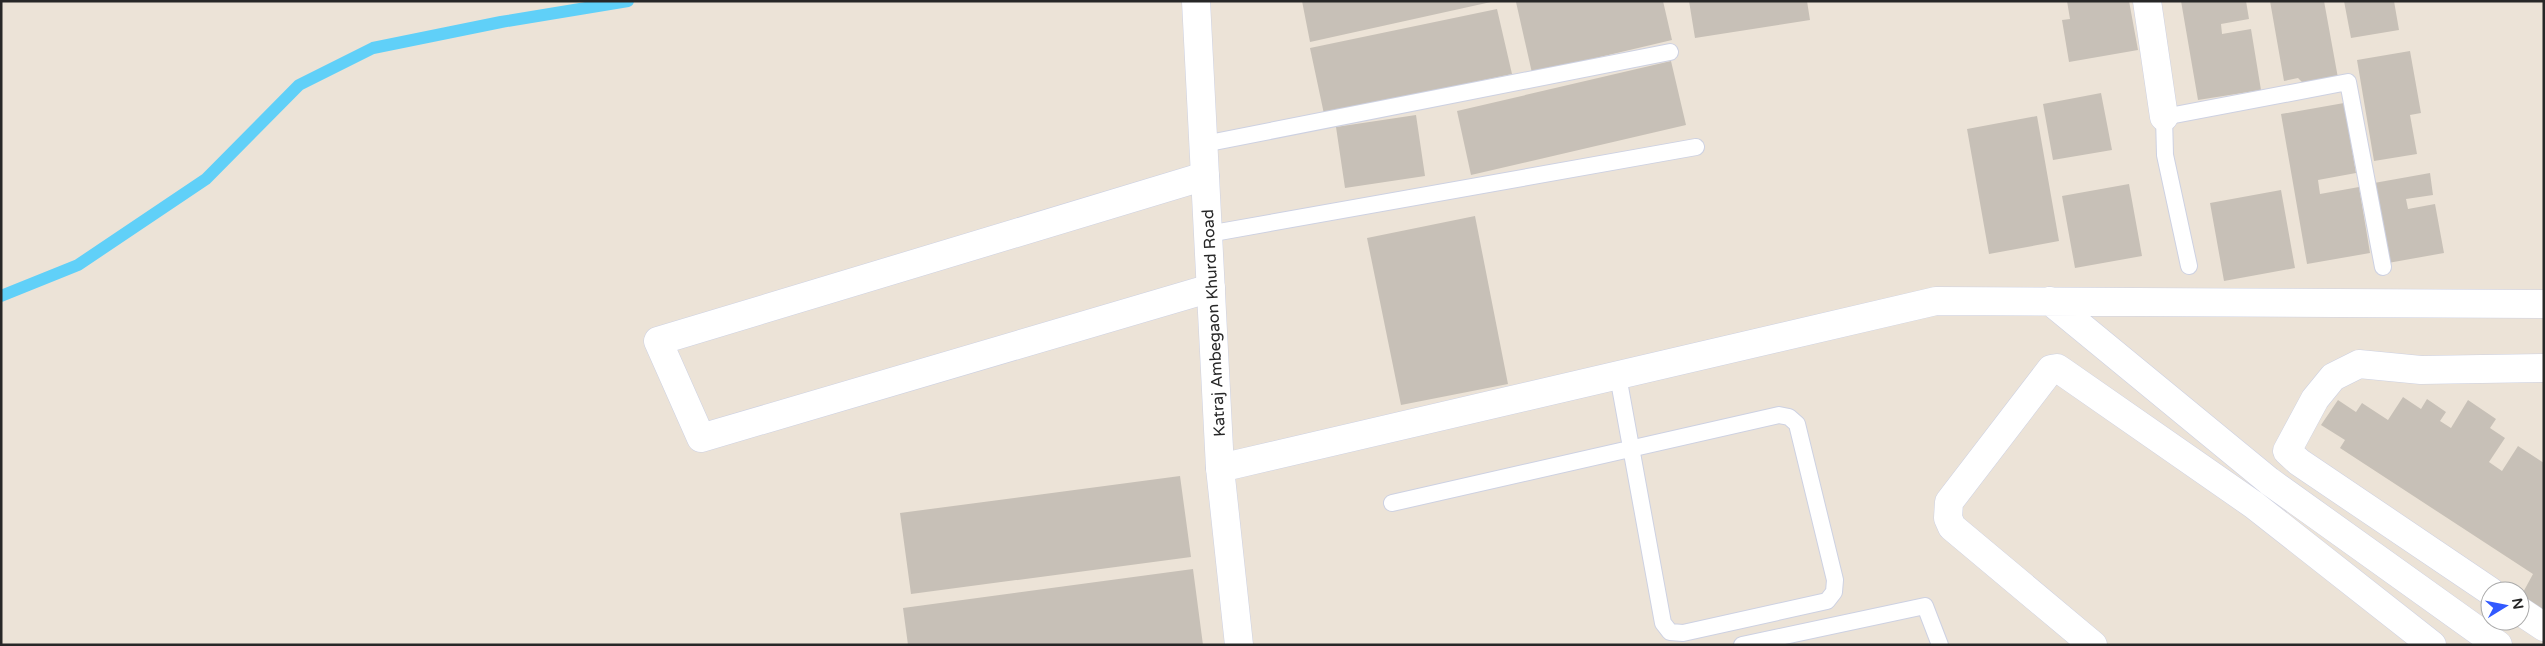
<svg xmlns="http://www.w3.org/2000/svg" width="2545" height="646" font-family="'Varela Round',sans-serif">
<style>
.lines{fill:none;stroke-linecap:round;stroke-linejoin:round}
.stream{stroke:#60d0f8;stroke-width:12}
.building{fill:#c7c0b7}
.lane-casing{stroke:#cdd1e2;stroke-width:18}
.street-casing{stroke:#cdd1e2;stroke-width:29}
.secondary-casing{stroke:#cdd1e2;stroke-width:29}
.lane{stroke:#fff;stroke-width:16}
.street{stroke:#fff;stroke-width:28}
.secondary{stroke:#fff;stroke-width:28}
.labels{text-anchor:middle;stroke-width:5;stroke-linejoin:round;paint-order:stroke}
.street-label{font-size:16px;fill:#272727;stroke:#fff}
</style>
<rect width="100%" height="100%" fill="#ece3d7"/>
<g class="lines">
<path class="stream" d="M1,296L78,265L206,179L299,85L373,48L501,22L628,1"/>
</g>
<path class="building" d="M1302,1H1491V2L1310,42Z
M1519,1H1663L1672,40L1532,73L1516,2Z
M1689,1H1807L1810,20L1695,38Z
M2067,1H2129L2138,50L2069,62L2062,20L2070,19Z
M2181,1H2246L2249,19L2221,24L2222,34L2251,29L2261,90L2198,100Z
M2270,1H2324L2338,78L2304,84L2298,78L2284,81Z
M2344,1H2394L2399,30L2351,38Z
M1497,9L1512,74L1324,114L1310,48Z
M2410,51L2421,113L2410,115L2417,154L2374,161L2357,60Z
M1671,61L1686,125L1471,175L1457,111Z
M2101,93L2112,150L2053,160L2043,104Z
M2344,103L2356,173L2318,180L2320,194L2359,187L2370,253L2307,264L2281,114Z
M1416,115L1425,176L1345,188L1336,127Z
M2037,116L2059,241L1989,254L1967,129Z
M2430,173L2433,195L2406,199L2408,209L2435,204L2444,253L2388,263L2374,183Z
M2129,184L2142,256L2075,268L2062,196Z
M2281,190L2295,268L2224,281L2210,203Z
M1475,216L1508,384L1401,405L1367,238Z
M2403,397L2421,409L2427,399L2446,412L2440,421L2451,428L2468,400L2496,419L2490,428L2505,438L2489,462L2502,471L2518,446L2544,463V613L2520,598L2533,574L2340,448L2345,440L2321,425L2338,400L2356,412L2362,403L2388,420Z
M1180,476L1191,557L911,594L900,513Z
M1193,569L1203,645H908L903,608Z"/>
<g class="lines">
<defs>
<path id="lane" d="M1204,144L1670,52
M1208,234L1696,147
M2189,266L2165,155L2164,117L2348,82L2383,267
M1392,503L1779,415L1789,417L1797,424L1835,580L1834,592L1827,601L1683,633L1670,632L1663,623L1618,376
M1742,645L1925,606L1940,645"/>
<path id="street" d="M2147,1L2164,117
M1205,176L658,341L701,438L1211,288
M2050,301L2269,481L2498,645
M1220,468L1936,301L2544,304
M2490,591L2299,462L2287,451L2315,399L2333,377L2359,364L2421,370L2544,368
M2520,611L2544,627
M2093,645L1952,527L1948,518L1949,502L2051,369L2057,368L2063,372L2254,505L2432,645"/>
<path id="secondary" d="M1196,1L1220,468L1239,645"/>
</defs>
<use href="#lane" class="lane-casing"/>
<use href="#street" class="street-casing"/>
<use href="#secondary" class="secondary-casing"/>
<use href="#lane" class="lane"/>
<use href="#street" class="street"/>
<use href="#secondary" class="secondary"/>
</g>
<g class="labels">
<g class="street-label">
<text transform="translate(1213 323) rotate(-93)" y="6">Katraj Ambegaon Khurd Road</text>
</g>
</g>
<rect width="2545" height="646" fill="none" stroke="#272727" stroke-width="5"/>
<g transform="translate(2505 606) rotate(80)"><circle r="24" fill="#ffffff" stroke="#a9a9a9"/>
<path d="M0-4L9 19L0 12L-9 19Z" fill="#3159ff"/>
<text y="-8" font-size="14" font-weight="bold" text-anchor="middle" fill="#272727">N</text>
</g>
</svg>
